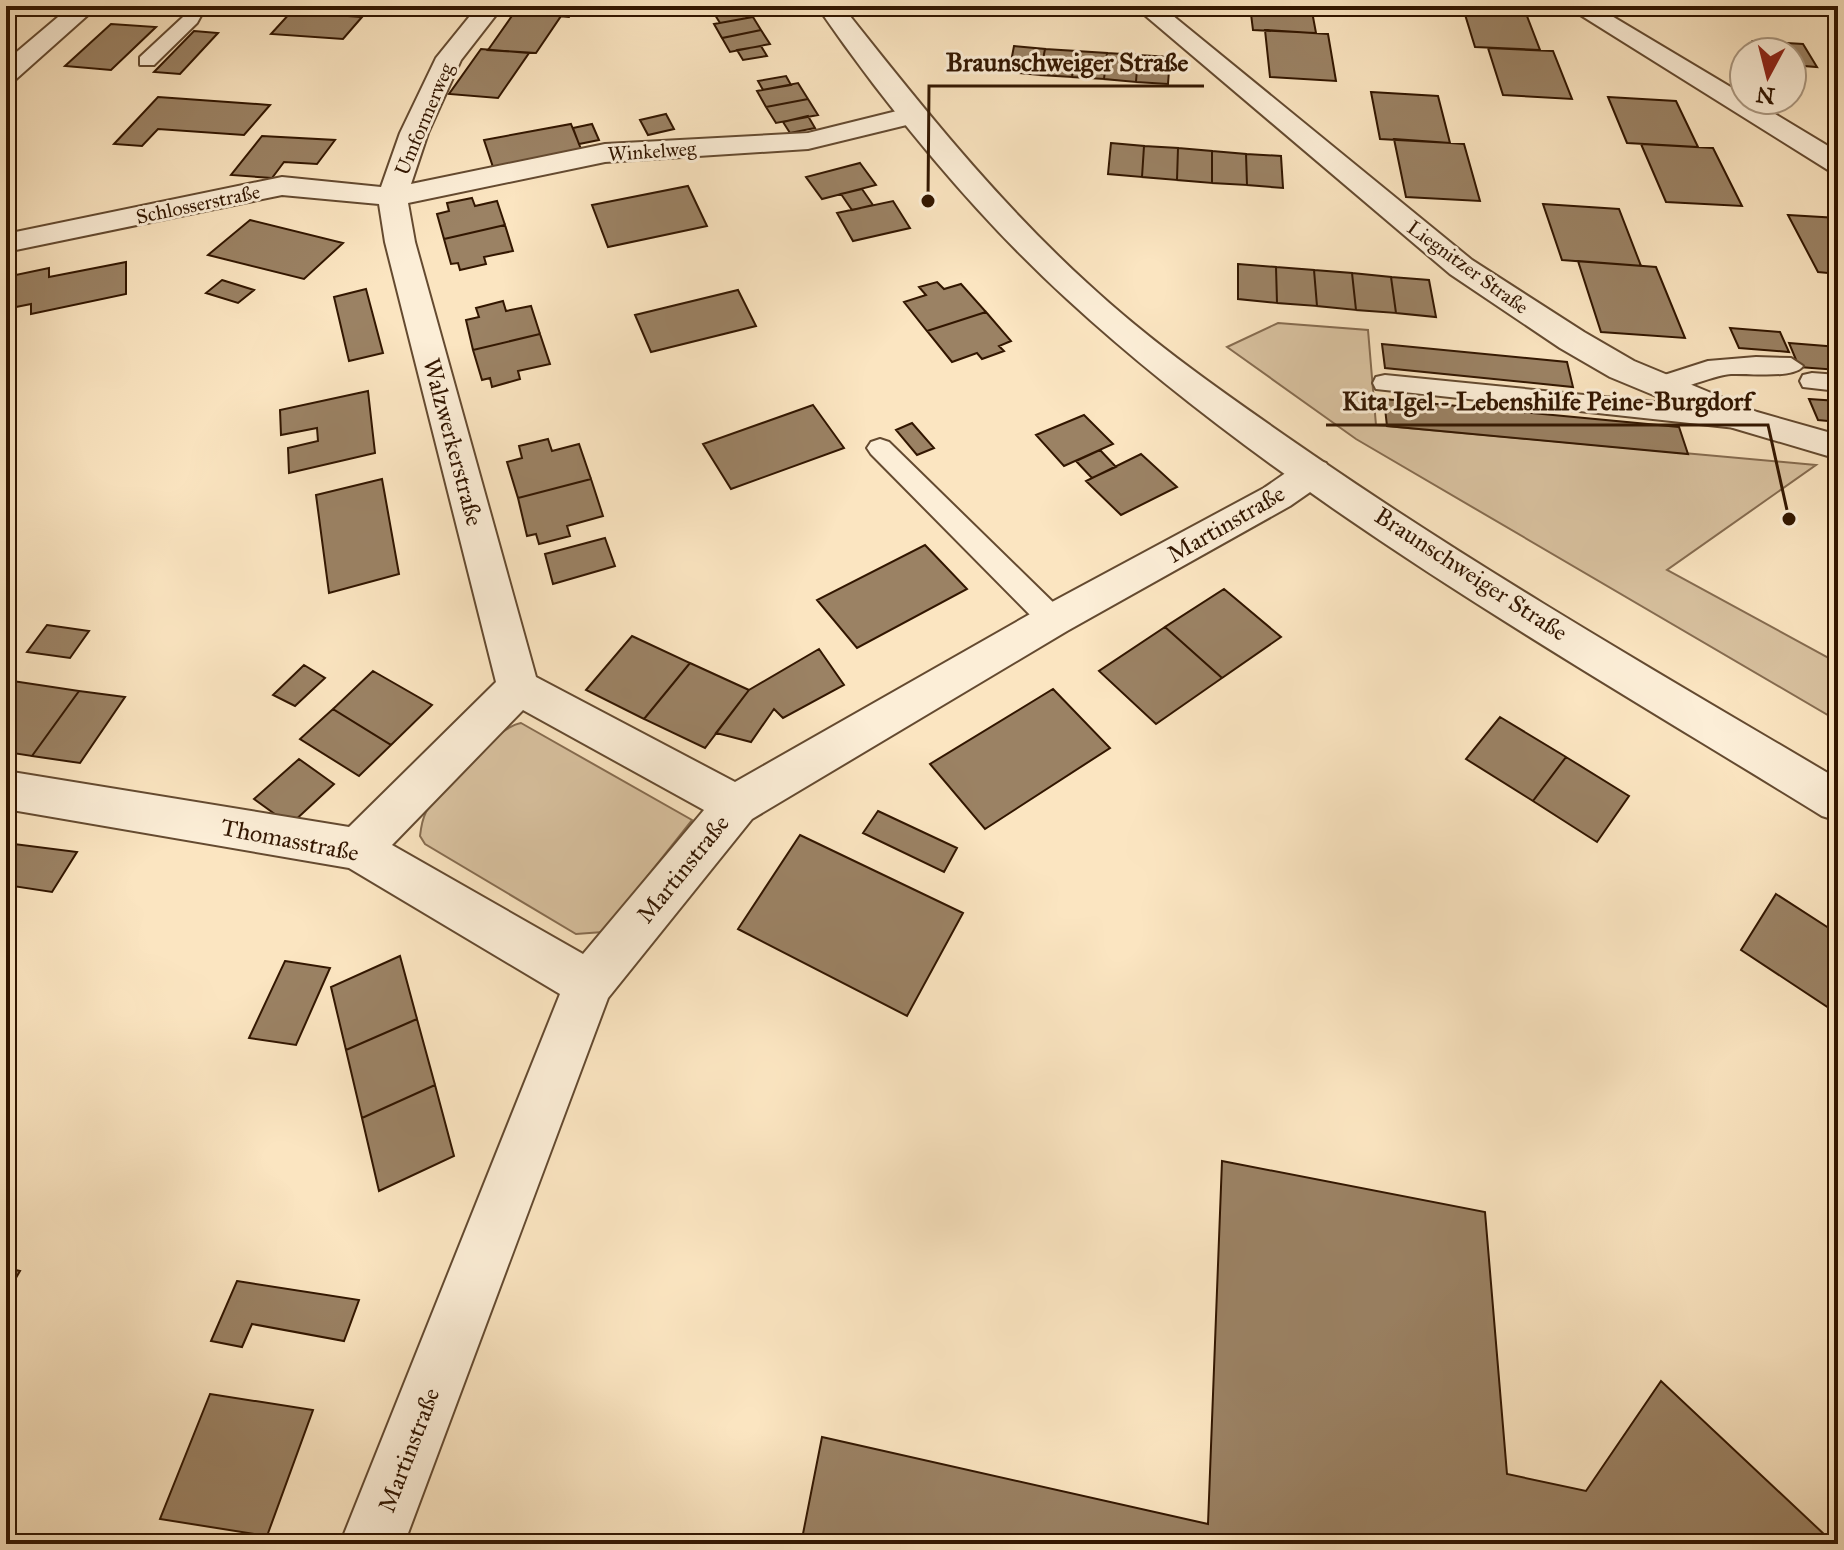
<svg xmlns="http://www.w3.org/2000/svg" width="1844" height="1550" font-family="'IM FELL Great Primer',serif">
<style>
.green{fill:#d9c2a0;stroke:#866c50;stroke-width:2}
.building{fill:#9b8264;stroke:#321600;stroke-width:2}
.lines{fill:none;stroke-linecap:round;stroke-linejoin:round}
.service-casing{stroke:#644a30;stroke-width:4}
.minor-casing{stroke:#644a30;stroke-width:4}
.tertiary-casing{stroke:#644a30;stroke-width:4}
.service{fill:#fceed7;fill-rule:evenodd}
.minor{fill:#fceed7;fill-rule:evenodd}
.tertiary{fill:#fceed7;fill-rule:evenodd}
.labels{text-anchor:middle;stroke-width:6;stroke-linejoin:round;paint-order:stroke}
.far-street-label{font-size:20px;fill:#321600;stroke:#fceed7}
.street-label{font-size:24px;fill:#321600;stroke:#fceed7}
.leader{fill:none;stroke:#321600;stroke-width:3}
.callout-dot{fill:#321600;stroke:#fceed7;stroke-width:3}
.callout-label{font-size:26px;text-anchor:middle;font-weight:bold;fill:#321600;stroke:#fceed7;stroke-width:6;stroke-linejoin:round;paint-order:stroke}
</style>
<rect width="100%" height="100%" fill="#fbe5c1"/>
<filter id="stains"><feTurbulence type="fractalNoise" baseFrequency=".0025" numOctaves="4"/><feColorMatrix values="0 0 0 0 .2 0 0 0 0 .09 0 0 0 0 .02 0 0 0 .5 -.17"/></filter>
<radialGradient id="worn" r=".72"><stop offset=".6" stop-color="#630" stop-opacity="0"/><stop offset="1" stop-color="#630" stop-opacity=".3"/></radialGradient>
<path class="green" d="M1278,323L1368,330L1376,425L1816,465L1667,570L1838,663V721L1356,439L1227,347Z
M521,723L692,820L603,932L576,934L425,844L420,836C421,827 422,820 426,812C439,790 497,727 521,723Z"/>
<path class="building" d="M524,6H576L569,17L519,13Z
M1250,6H1311L1316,33L1253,30Z
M1463,8L1525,11L1540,50L1475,47Z
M742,10L747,18L720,23L715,15Z
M291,12L362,17L343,39L271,34Z
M514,13H519L561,16L536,53L488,50Z
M753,17L761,30L722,38L714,24Z
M111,24L156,27L111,70L65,66Z
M761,30L770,44L730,52L722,38Z
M1265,30L1328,34L1336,81L1270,77Z
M194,31L218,33L180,74L154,72Z
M1753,41L1803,44L1817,67L1792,65V52H1759Z
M761,46L767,56L743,60L737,50Z
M1014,46L1045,49L1040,75L1009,72Z
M1488,48L1553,51L1572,99L1503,95Z
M481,49L529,53L498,98L449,94Z
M1045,49L1076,51L1072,77L1040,75Z
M1076,51L1107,53L1104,79L1072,77Z
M1107,53L1138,55L1136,82L1104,79Z
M1138,55L1170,57L1168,84L1136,82Z
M786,76L791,85L763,90L758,81Z
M798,83L808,99L766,107L757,91Z
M1371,92L1438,96L1450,143L1380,139Z
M158,97L270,105L244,135L158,129L142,146L114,144Z
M1608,97L1676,101L1698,147L1627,143Z
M808,99L818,115L776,123L766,107Z
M666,114L674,129L648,135L640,120Z
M808,116L815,128L790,133L783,122Z
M571,124L581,149L493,167L484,140Z
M592,124L599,140L579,144L573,128Z
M262,136L335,140L317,164L284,162L272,178L231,175Z
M1394,139L1464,144L1480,201L1406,197Z
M1111,143L1144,146L1142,177L1108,174Z
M1641,144L1713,148L1742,206L1666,202Z
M1144,146L1178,148L1177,180L1142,177Z
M1178,148L1212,151V183L1177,180Z
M1212,151L1246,154L1247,185L1212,183Z
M1246,154L1281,156L1283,188L1247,185Z
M860,163L876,185L822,199L806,177Z
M688,186L707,226L608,247L592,205Z
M862,189L873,205L852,210L841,194Z
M472,198L475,206L497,201L505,225L444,239L437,214L449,211L447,203Z
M893,201L910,228L853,241L837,213Z
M1543,204L1619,209L1641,266L1562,260Z
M1788,215L1838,218V274L1818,272Z
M250,220L343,243L304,279L208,255Z
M505,225L513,251L484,257L486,264L460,270L458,263L451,264L444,239Z
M1578,261L1656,267L1685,338L1601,332Z
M126,262V294L31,314V304L6,309V277L49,268V277Z
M1238,264L1276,267L1277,303L1238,299Z
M1276,267L1314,270L1317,306L1277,303Z
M1314,270L1352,273L1356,310L1317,306Z
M1352,273L1391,277L1396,313L1356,310Z
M1391,277L1429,280L1436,317L1396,313Z
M222,280L254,290L238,303L206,293Z
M937,282L944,289L961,284L986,312L927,331L904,302L926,295L919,287Z
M366,289L383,353L349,361L334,297Z
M738,290L756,326L651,352L635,315Z
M503,301L506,311L531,306L540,334L473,350L466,320L479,317L476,308Z
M986,312L1011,341L999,346L1004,351L982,359L977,353L952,362L927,331Z
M1730,328L1780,332L1789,352L1739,348Z
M540,334L550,364L518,371L520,379L492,387L490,378L482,380L473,350Z
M1789,343L1838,347V370L1799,367Z
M1382,344L1567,362L1573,387L1385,368Z
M368,391L375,453L289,473L288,448L318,441L317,428L281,435L280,410Z
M1384,399L1679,427L1688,454L1387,426Z
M1809,399L1838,401V422L1818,420Z
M813,405L844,448L731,489L703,444Z
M1084,415L1113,444L1064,466L1036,435Z
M912,423L934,448L917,455L896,430Z
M548,439L552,451L579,444L591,479L518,498L507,462L522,458L519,446Z
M1100,450L1116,467L1092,478L1076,461Z
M1141,454L1177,487L1121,515L1086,481Z
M382,479L399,574L329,593L316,495Z
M591,479L603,516L567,526L570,536L539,544L536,534L527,536L518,498Z
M605,538L615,566L553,584L545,554Z
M925,545L967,589L857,648L817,600Z
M1224,589L1281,637L1222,678L1165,627Z
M47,625L89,631L70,658L27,652Z
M1165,627L1222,678L1156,724L1099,671Z
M632,636L690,663L644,719L586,690Z
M819,649L844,685L783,718L774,709L751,742L716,733L749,690Z
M690,663L749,690L705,748L644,719Z
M304,665L325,678L295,706L273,695Z
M373,671L432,705L391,745L333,709Z
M6,680L79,691L32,756L6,752Z
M1053,689L1110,748L985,829L930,764Z
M79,691L125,697L80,763L32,756Z
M333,709L391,745L359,776L300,739Z
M1500,717L1566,757L1533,801L1466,759Z
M1566,757L1629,796L1597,842L1533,801Z
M299,759L334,784L290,825L254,799Z
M878,811L957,848L944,872L863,833Z
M800,835L963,913L907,1016L738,929Z
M6,843L77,852L52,892L6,885Z
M1776,894L1838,934V992L1829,1008L1741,950Z
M400,956L417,1019L346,1050L331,987Z
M285,961L330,968L296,1045L249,1038Z
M417,1019L435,1085L362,1118L346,1050Z
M435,1085L454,1156L379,1191L362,1118Z
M1222,1161L1485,1212L1507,1474L1586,1491L1661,1381L1826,1536L1838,1539V1544H801L822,1437L1208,1524Z
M6,1268L20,1271L6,1295Z
M237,1281L359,1300L344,1341L252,1324L242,1347L211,1341Z
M210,1394L313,1410L267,1536L160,1519Z"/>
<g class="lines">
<defs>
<path id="service" d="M171,6H195L203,12L197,23L154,65H140V57L183,17Z
M1756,357L1791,358L1803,366C1795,379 1748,373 1731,374C1708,376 1671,396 1652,391L1649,385L1652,379L1708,361Z
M1812,373L1838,375V391L1803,387L1800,381L1803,375Z
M1385,375L1745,411L1754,414L1758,420L1754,426L1745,429L1376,389L1373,383L1376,377Z
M880,439L889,442L1063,612L1068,620L1063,628L1053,631L1043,628L871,454L867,448L871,442Z"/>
<path id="minor" d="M71,6H98L15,80L6,82V61Z
M478,6H503L461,60L428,133L411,184L605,144L808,133L913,107L923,109L927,115L923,121L808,149L605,162L408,203L415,242L536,677L735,782L1039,609L1264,488L1300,463L1313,459L1326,463L1331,472L1326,481L1290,506L1067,631L752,819L608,998L404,1544H340L560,994L349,868L6,809V771L349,827L496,682L385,242L379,204L282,195L6,252V234L282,177L381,187L400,133L436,58ZM523,710L704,810L583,954L392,845Z
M1134,6H1161L1472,260L1584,332L1634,361L1757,412L1838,435V459L1733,428L1610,377L1560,348L1450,274Z
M1566,6H1595L1744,95V100H1752L1838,152V173L1828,170Z"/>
<path id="tertiary" d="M817,6H842C918,102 996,200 1087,283C1157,348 1238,403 1316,457C1485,573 1662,675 1838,779V821L1822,816C1568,659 1288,502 1067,299C976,216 887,108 817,6Z"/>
</defs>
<use href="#service" class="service-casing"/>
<use href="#minor" class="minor-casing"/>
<use href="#tertiary" class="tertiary-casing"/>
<use href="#service" class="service"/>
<use href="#minor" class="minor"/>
<use href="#tertiary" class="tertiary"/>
</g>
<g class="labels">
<g class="far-street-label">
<text transform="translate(424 119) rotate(-67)" y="7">Umformerweg</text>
<text transform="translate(652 151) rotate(-4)" y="7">Winkelweg</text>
<text transform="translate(198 204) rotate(-12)" y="7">Schlosserstraße</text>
<text transform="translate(1468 267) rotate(36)" y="7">Liegnitzer Straße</text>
</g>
<g class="street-label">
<text transform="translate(453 442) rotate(75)" y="8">Walzwerkerstraße</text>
<text transform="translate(1226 524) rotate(-30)" y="8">Martinstraße</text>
<text transform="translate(1471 574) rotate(33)" y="8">Braunschweiger Straße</text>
<text transform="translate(290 840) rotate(11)" y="8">Thomasstraße</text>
<text transform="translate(683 869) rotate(-51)" y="8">Martinstraße</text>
<text transform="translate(409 1450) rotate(-69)" y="8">Martinstraße</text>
</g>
</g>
<path class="leader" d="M928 201L929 86H1204M1789 519L1768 425H1326"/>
<g class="callout-dot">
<circle cx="928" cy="201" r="8"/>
<circle cx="1789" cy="519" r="8"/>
</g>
<g class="callout-label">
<text x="1067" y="71">Braunschweiger Straße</text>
<text x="1547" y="410">Kita Igel - Lebenshilfe Peine-Burgdorf</text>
</g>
<rect width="1844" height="1550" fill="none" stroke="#fbe5c1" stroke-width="32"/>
<rect x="8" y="8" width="1828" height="1534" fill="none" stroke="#321600" stroke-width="4"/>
<rect x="16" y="16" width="1812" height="1518" fill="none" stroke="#321600" stroke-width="2"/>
<g transform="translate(1768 76) rotate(187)"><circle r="38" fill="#fceed7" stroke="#ab9881" stroke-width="2"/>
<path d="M0-6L14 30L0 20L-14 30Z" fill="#8f2418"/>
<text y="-12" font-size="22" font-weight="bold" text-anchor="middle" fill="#321600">N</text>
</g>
<rect width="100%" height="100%" filter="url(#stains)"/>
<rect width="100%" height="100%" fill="url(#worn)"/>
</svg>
